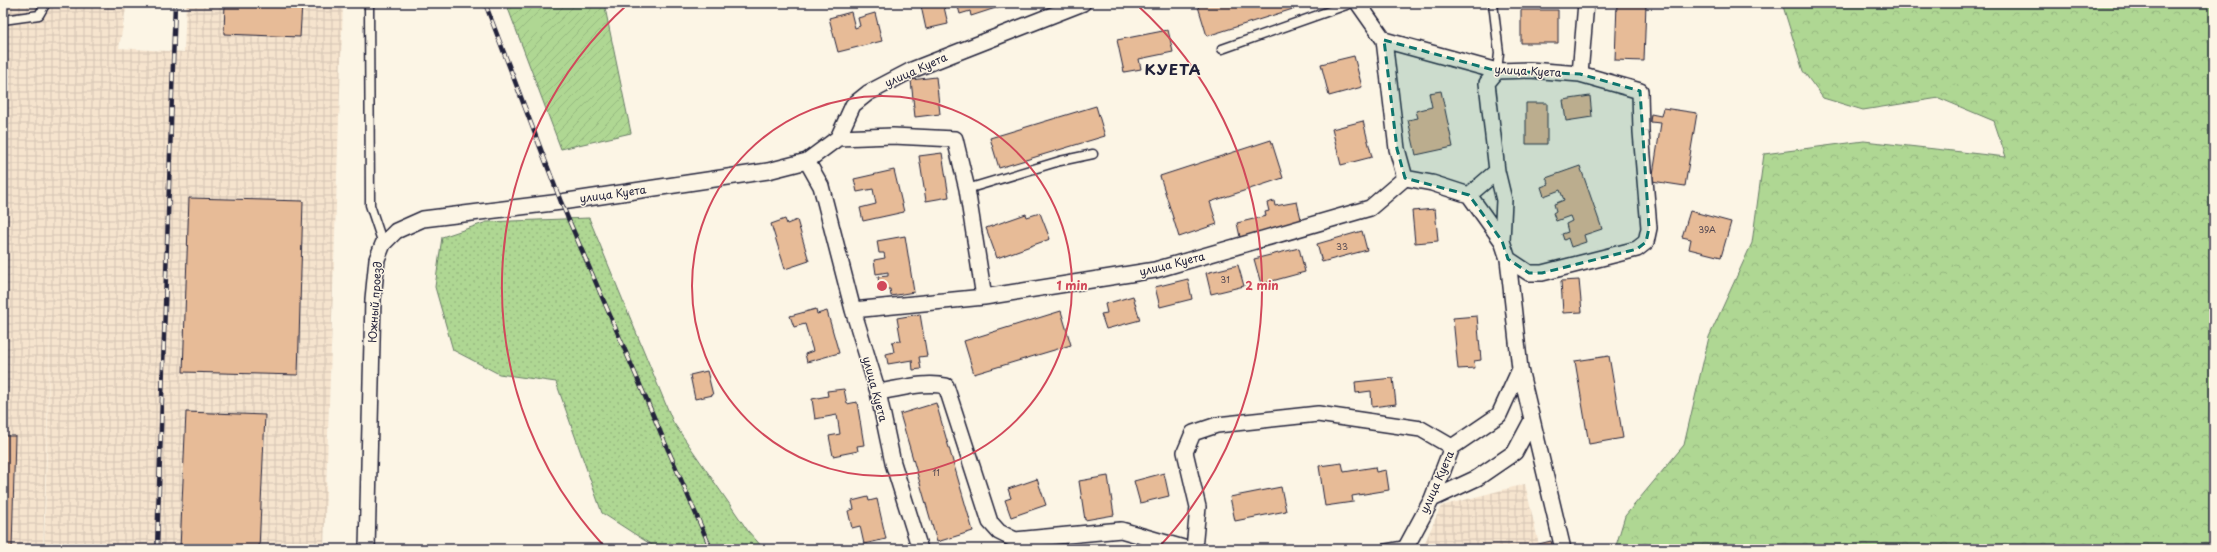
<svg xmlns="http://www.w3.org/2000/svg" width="2217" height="552" font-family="'Playpen Sans',sans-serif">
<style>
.industrial{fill:url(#industrial-grid)}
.grass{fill:url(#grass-dots);stroke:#687c67}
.forest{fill:url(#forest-crowns);stroke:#687c67}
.garden{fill:url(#garden-furrows);stroke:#687c67}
.building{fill:#e7bb97;stroke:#22223b}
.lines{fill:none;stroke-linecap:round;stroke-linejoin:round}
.lane-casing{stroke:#22223b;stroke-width:11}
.street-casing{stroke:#22223b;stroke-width:18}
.lane{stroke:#fcf5e5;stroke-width:8}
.street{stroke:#fcf5e5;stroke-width:15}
.rail-casing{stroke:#22223b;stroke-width:4.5}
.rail{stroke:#fcf5e5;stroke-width:3;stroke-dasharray:9;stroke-linecap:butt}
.marked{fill:#0f766e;fill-opacity:0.2;stroke:#0f766e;stroke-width:3;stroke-dasharray:8 5;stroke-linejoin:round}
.ring{fill:none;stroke:#d1495b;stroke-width:2}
.labels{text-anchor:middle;stroke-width:3;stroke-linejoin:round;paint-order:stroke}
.number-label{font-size:9px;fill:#534852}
.street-label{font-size:11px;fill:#22223b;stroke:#fcf5e5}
.district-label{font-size:15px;font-weight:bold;letter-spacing:1px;fill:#22223b;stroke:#fcf5e5}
.centre{fill:#d1495b;stroke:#fcf5e5;stroke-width:2}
.ring-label{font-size:12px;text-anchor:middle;font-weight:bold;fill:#d1495b;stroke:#fcf5e5;stroke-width:3;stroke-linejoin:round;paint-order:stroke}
</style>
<defs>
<pattern id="industrial-grid" width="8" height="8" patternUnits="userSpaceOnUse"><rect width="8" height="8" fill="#f6e4ce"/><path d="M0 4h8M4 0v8" fill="none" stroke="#d3c3b2"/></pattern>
<pattern id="grass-dots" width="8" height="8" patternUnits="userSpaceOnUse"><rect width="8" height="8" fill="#afd793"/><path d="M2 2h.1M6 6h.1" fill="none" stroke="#96b880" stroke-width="1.8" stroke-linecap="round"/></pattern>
<pattern id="forest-crowns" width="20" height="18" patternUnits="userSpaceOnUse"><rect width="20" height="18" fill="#afd793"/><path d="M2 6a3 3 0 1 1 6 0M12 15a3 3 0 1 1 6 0" fill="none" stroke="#96b880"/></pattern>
<pattern id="garden-furrows" width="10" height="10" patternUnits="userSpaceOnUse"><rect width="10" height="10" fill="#afd793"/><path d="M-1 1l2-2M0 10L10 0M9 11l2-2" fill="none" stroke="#96b880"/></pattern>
</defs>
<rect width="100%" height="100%" fill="#fcf5e5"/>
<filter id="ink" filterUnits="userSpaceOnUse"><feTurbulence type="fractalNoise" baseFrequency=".025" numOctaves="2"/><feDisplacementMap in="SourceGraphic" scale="8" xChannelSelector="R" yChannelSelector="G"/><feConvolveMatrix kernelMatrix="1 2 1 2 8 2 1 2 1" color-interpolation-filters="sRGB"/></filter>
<g filter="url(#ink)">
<path class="industrial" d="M3,3H127L119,48L184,52L186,3H343L324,549H44L52,280L43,549H3Z
M1525,484L1540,549H1422L1441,506Z"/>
<path class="grass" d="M589,218L673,422L748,531L764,549H658L602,513L556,382L499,374L453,350L435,287L442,237L487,222Z"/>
<path class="forest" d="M1782,3H2214V549H1615L1625,516L1684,445L1709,337L1752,243L1764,154L1864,141L2006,157L1994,121L1939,98L1863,110L1823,98L1803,71Z"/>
<path class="garden" d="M506,3H604L631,133L561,149Z"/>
<path class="building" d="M225,3H302L300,37L224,34Z
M935,3H943L948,24L926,29L921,6Z
M957,3H1011L971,16L970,11L960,14Z
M1197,3H1312L1207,36Z
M1617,3H1646L1644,61L1615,60Z
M1521,10H1558V43H1521Z
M851,12L855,28L860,26L858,18L875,13L882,41L838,52L829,18Z
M1168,30L1173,52L1139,59L1141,69L1124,72L1117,40Z
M1354,56L1362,87L1329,96L1321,64Z
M936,77L940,114L915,117L911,80Z
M1441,91L1453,147L1416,155L1408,120L1418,118L1416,111L1432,107L1429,93Z
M1590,96L1592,117L1566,121L1563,100Z
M1526,103H1547V144H1526Z
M1096,106L1105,136L999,168L990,138Z
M1663,108L1697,113L1685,186L1652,181L1661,123L1650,122L1651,114L1661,116Z
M1363,121L1372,157L1341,165L1332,129Z
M1271,140L1283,178L1210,202L1217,224L1179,237L1160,176Z
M942,153L949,197L926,201L919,156Z
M1580,166L1602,229L1584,235L1586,242L1571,247L1568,238L1564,240L1562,234L1568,232L1566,224L1572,221L1570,216L1556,221L1553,213L1556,211L1554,204L1564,200L1560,190L1544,196L1541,187L1549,184L1546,178Z
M894,170L904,212L863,221L860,208L876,204L873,189L857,192L854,179Z
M189,198L303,201L298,375L183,372Z
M1274,201L1275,206L1297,202L1302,223L1240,237L1237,223L1266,216L1265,212L1269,211L1267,203Z
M1435,209L1438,241L1415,243L1412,211Z
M1690,211L1731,222L1721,257L1689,249L1691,239L1682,237Z
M1040,213L1050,239L997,258L986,228L1026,214L1027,217Z
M785,219L787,224L797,220L809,261L785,269L771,224Z
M1362,231L1367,250L1322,262L1317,244Z
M905,236L914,292L891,296L890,289L880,290L878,277L888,276V272L876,274L874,260L885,258L884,253H879L877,241Z
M1299,248L1305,272L1261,284L1254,259Z
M1238,265L1244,286L1211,294L1206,273Z
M1188,279L1192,299L1160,307L1155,287Z
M1579,280L1582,312L1563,313L1561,281Z
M1133,296L1140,320L1106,329L1101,314L1107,313L1105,304Z
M816,309L817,314L827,311L839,353L807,362L805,354L813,351L805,324L794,327L790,316Z
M1061,311L1071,345L974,374L964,341Z
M920,314L927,356L919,357L921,369L913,370L912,360L888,364L886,354L894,352L892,342L901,341L897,318Z
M1477,316L1481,360L1474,361L1475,368L1458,369L1453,318Z
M1609,356L1623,438L1589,444L1575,361Z
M707,371L713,395L695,399L690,375Z
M1393,378L1396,404L1372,407L1371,391L1356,393L1355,382Z
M844,389L847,404L857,402L864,445L857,446L858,451L833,456L829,436L840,434L837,415L815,419L812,399L828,396L827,391Z
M936,403L973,531L937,542L900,414Z
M186,412L265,415L259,549H180Z
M3,436H15L12,549H3Z
M1342,463L1344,472L1375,467L1376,472L1386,470L1389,490L1352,496L1353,502L1325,506L1319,466Z
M1164,473L1169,496L1140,503L1134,481Z
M1108,476L1114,515L1085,520L1079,481Z
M1037,479L1046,505L1011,517L1005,500L1011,498L1008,489Z
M1281,487L1286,511L1235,521L1230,497Z
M868,497L869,501L877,499L886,539L864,544L860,526L852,528L848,511L854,509L852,501Z
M1551,541L1553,549H1518Z"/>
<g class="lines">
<defs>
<path id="lane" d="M369,3L370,205L383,244
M1493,3L1499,53L1497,71
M3,20L39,15L46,3
M1222,49L1352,3
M967,189L1060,161L1093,154
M1383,549L1406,545"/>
<path id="street" d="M1358,3L1384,40L1497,71L1530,70L1580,74L1586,3
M1384,40L1397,149L1405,178L1432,183L1469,195L1502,241L1508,259L1520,369L1563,549
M1497,71L1487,83L1497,171L1504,200L1502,241
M838,138L893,136L955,139L967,189L984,297L1155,270L1370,208L1405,178
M807,161L821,186L853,310L878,392L893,463L920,549
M1469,195L1497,171
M1508,259L1529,273H1542L1637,249L1646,242L1649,228L1641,132L1640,91L1580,74
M853,310L984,297
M878,392C900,389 924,381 946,386L990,522L999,532L1015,540L1121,530L1187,549
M1432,499L1477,478L1515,452L1532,420
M367,549L373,299L377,259L383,244L396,231L423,219L561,202L768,171L807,161L838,138L853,105L868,93L912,70L1083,3
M1194,549L1198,507L1185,452L1193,433L1217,425L1318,414L1421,429L1452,447
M1405,549L1432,499L1452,447L1499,415L1520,369"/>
</defs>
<use href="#lane" class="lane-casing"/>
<use href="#street" class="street-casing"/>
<use href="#lane" class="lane"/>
<use href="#street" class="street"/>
<defs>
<path id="rail" d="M485,3L561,202L711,549
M157,549L175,3"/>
</defs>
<use href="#rail" class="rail-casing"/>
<use href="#rail" class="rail"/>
</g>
</g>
<path class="marked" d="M1384,40L1497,71L1580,74L1640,91L1649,228L1646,242L1637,249L1542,273H1529L1508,259L1502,241L1469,195L1405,178L1397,149Z"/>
<g class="ring">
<circle cx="882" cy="286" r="190"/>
<path d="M606 548A380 380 0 0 1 628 4M1136 4A380 380 0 0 1 1158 548"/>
</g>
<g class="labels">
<g class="number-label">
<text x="1707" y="233">39А</text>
<text x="1342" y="250">33</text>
<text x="1225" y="283">31</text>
<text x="936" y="476">11</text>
</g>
<g class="street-label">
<text transform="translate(916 70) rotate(-24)" y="4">улица Куета</text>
<text transform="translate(1528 71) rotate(3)" y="4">улица Куета</text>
<text transform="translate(613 194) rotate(-8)" y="4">улица Куета</text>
<text transform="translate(1172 264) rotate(-14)" y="4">улица Куета</text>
<text transform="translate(375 302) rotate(-86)" y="4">Южный проезд</text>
<text transform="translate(875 389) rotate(75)" y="4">улица Куета</text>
<text transform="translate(1437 482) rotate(-66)" y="4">улица Куета</text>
</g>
<g class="district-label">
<text x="1173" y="75">КУЕТА</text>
</g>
</g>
<circle cx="882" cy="286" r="6" class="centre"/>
<g class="ring-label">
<text x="1072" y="290">1 min</text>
<text x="1262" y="290">2 min</text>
</g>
<rect width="2217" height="552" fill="none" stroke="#fcf5e5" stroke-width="16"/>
<rect x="8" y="8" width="2201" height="536" fill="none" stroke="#22223b" stroke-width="1.5" filter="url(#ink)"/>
</svg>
